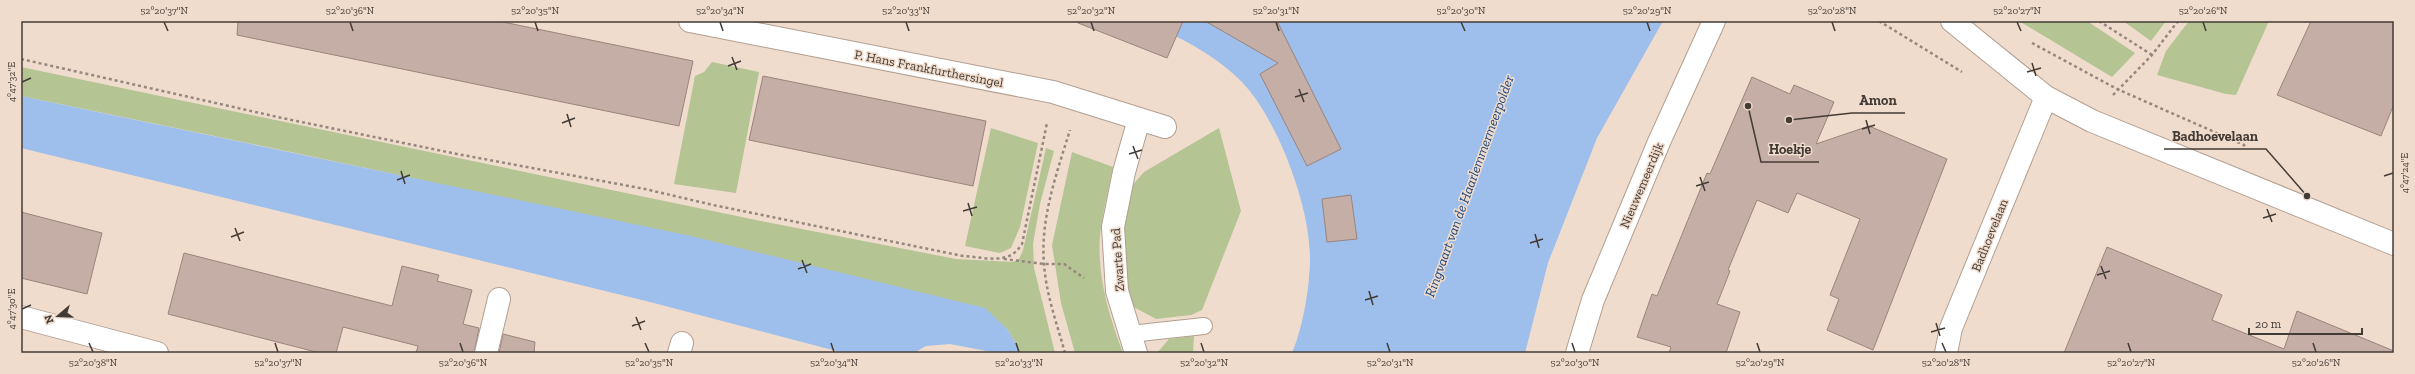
<svg xmlns="http://www.w3.org/2000/svg" width="2415" height="374" font-family="'Zilla Slab',serif">
<style>
.green{fill:#b4c493}
.water{fill:#9ebeec}
.building{fill:#c5aea5;stroke:#9b847c}
.lines{fill:none;stroke-linecap:round;stroke-linejoin:round}
.service-casing{stroke:#b29f91;stroke-width:18}
.minor-casing{stroke:#b29f91;stroke-width:24}
.tertiary-casing{stroke:#b29f91;stroke-width:24}
.path{stroke:#95877d;stroke-width:2.5;stroke-dasharray:3 3;stroke-linecap:butt}
.service{stroke:#fff;stroke-width:16}
.minor{stroke:#fff;stroke-width:22}
.tertiary{stroke:#fff;stroke-width:22}
.ticks{fill:none;stroke:#433b35;stroke-width:1.5}
.labels{text-anchor:middle;stroke-width:3;stroke-linejoin:round;paint-order:stroke}
.street-label{font-size:13px;fill:#433b35;stroke:#f0dccd}
.water-label{font-size:14px;font-style:italic;fill:#1c457c;stroke:#f0dccd}
.leader{fill:none;stroke:#433b35;stroke-width:1.5}
.callout-dot{fill:#433b35;stroke:#f0dccd;stroke-width:1.5}
.callout-label{font-size:14px;text-anchor:middle;font-weight:bold;fill:#433b35;stroke:#f0dccd;stroke-width:3;stroke-linejoin:round;paint-order:stroke}
.neatline{fill:none;stroke:#433b35;stroke-width:1.5}
.ticks-label{font-size:10px;text-anchor:middle;fill:#433b35}
</style>
<rect width="100%" height="100%" fill="#f0dccd"/>
<path class="green" d="M2019,21H2087L2135,53L2112,77Z
M2123,21H2166L2151,41Z
M2189,21H2269L2236,95L2226,94L2157,75L2166,51Z
M712,62L759,72L736,193L674,184L695,76L704,72Z
M21,67L756,220L956,259L1013,262L1019,259L1023,250L1046,148L1054,151L1040,204L1033,244L1034,268L1055,353H1021L1008,330L984,308C665,231 343,162 21,96Z
M991,128L1038,143L1020,227L1011,248L1000,253L965,246Z
M1219,128L1241,211L1202,310L1191,315L1156,319L1128,304L1121,252L1129,189L1144,172Z
M1072,152L1113,167C1109,187 1104,207 1101,227C1095,269 1108,314 1123,353H1075L1061,303L1052,245Z
M1194,336L1193,353H1157L1169,339Z"/>
<path class="water" d="M1122,21H1663L1597,138L1548,263L1525,353H1292C1303,328 1310,286 1310,258C1310,206 1278,120 1242,82C1222,62 1193,43 1166,32C1152,27 1136,25 1122,21Z
M21,96L691,236L985,308L1008,330L1021,353H997L950,344L926,346L914,353H844L650,302L21,148Z"/>
<path class="building" d="M238,21H498L693,61L679,126L237,35Z
M1078,21H1183L1167,58L1078,23Z
M1205,21H1277L1341,149L1307,166L1260,74L1278,63Z
M2311,21H2394V104L2381,136L2277,95Z
M763,76L986,121L973,186L749,140Z
M1752,77L1790,94L1794,85L1834,102L1816,144L1869,126L1947,159L1873,350L1827,330L1839,299L1830,295L1860,219L1797,193L1788,213L1757,200L1728,270L1730,271L1717,304L1740,312L1726,353H1669L1671,347L1637,337L1652,294L1657,296L1707,173L1710,174Z
M1351,195L1357,239L1327,242L1322,199Z
M21,212L102,233L87,294L21,278Z
M2107,247L2222,295L2212,320L2284,349L2297,311L2394,351V353H2064Z
M184,253L392,306L402,266L439,275L437,281L472,290L463,324L479,328L474,353H416L418,346L343,327L336,353H320L168,314Z
M503,334L535,342L534,353H499Z"/>
<g class="lines">
<defs>
<path id="service" d="M1130,334L1204,326"/>
<path id="minor" d="M690,21L1053,92L1165,127
M21,317L157,353
M486,353L499,299
M679,353L682,343
M1136,353L1117,291L1113,227L1124,172L1139,119
M1946,353L1951,328L2046,97"/>
<path id="tertiary" d="M1952,21L2046,97L2092,121L2394,244
M1577,353L1593,300L1659,142L1714,21"/>
</defs>
<use href="#service" class="service-casing"/>
<use href="#minor" class="minor-casing"/>
<use href="#tertiary" class="tertiary-casing"/>
<path class="path" d="M1879,21L1962,72
M2099,21L2152,55
M2032,43L2117,89L2244,145L2246,149
M21,59L282,118L457,154L645,189L713,205L963,256C985,257 1009,266 1022,244L1047,123
M2113,95L2152,55L2178,21
M1004,259L1044,264H1064L1084,278
M1065,353C1057,324 1046,294 1044,264C1040,219 1057,172 1070,130"/>
<use href="#service" class="service"/>
<use href="#minor" class="minor"/>
<use href="#tertiary" class="tertiary"/>
</g>
<path class="ticks" d="M164,22L168,31M350,22L353,31M535,22L538,31M720,22L723,31M906,22L909,31M1091,22L1094,31M1276,22L1279,31M1461,22L1465,31M1647,22L1650,31M1832,22L1835,31M2017,22L2021,31M2203,22L2206,31M732,57L737,70M2032,63L2036,76M728,66L741,61M2027,72L2041,68M22,82L31,78M1299,89L1304,102M1295,97L1308,93M567,114L571,127M1866,120L1870,134M562,123L575,118M1862,129L1875,125M1133,146L1138,159M1129,154L1142,150M401,171L405,184M2384,176L2393,173M1700,177L1705,191M397,180L410,175M1696,186L1709,182M968,203L972,216M2267,209L2272,222M963,211L977,207M2263,218L2276,214M235,228L240,241M1535,234L1539,248M231,237L244,232M1530,243L1543,239M802,260L807,273M2101,266L2106,279M798,269L811,264M2097,275L2110,271M1369,291L1373,305M1365,300L1378,296M22,309L31,305M636,317L641,330M1936,323L1940,336M632,326L645,321M1931,332L1945,328M89,343L93,352M275,343L278,352M460,343L463,352M645,343L649,352M831,343L834,352M1016,343L1019,352M1201,343L1204,352M1387,343L1390,352M1572,343L1575,352M1757,343L1760,352M1942,343L1946,352M2128,343L2131,352M2313,343L2316,352"/>
<g class="labels">
<g class="street-label">
<text transform="translate(929 68) rotate(11)" y="5">P. Hans Frankfurthersingel</text>
<text transform="translate(1641 185) rotate(-67)" y="5">Nieuwemeerdijk</text>
<text transform="translate(1989 235) rotate(-68)" y="5">Badhoevelaan</text>
<text transform="translate(1117 260) rotate(-94)" y="5">Zwarte Pad</text>
</g>
<g class="water-label">
<text transform="translate(1469 186) rotate(-70)" y="5">Ringvaart van de Haarlemmermeerpolder</text>
</g>
</g>
<path class="leader" d="M1789 120L1852 113H1905M2307 196L2266 149H2164M1748 106L1761 162H1819"/>
<g class="callout-dot">
<circle cx="1789" cy="120" r="4"/>
<circle cx="2307" cy="196" r="4"/>
<circle cx="1748" cy="106" r="4"/>
</g>
<g class="callout-label">
<text x="1878" y="105">Amon</text>
<text x="2215" y="141">Badhoevelaan</text>
<text x="1790" y="154">Hoekje</text>
</g>
<rect width="2415" height="374" fill="none" stroke="#f0dccd" stroke-width="44"/>
<g transform="translate(58 316) rotate(251)" stroke="#f0dccd" stroke-width="3" paint-order="stroke">
<path d="M0-3L7 15L0 10L-7 15Z" fill="#433b35"/>
<text y="-6" font-size="11" font-weight="bold" text-anchor="middle" fill="#433b35">N</text>
</g>
<path d="M2249 328v6h113v-6" fill="none" stroke="#433b35" stroke-width="2"/>
<text x="2255" y="328" font-size="12" fill="#433b35" stroke="#f0dccd" stroke-width="3" paint-order="stroke">20 m</text>
<rect x="22" y="22" width="2371" height="330" class="neatline"/>
<g class="ticks-label">
<text x="164" y="14">52°20'37"N</text>
<text x="350" y="14">52°20'36"N</text>
<text x="535" y="14">52°20'35"N</text>
<text x="720" y="14">52°20'34"N</text>
<text x="906" y="14">52°20'33"N</text>
<text x="1091" y="14">52°20'32"N</text>
<text x="1276" y="14">52°20'31"N</text>
<text x="1461" y="14">52°20'30"N</text>
<text x="1647" y="14">52°20'29"N</text>
<text x="1832" y="14">52°20'28"N</text>
<text x="2017" y="14">52°20'27"N</text>
<text x="2203" y="14">52°20'26"N</text>
<text transform="translate(11 82) rotate(-90)" y="4">4°47'32"E</text>
<text transform="translate(2404 173) rotate(-90)" y="4">4°47'24"E</text>
<text transform="translate(11 309) rotate(-90)" y="4">4°47'30"E</text>
<text x="93" y="366">52°20'38"N</text>
<text x="278" y="366">52°20'37"N</text>
<text x="463" y="366">52°20'36"N</text>
<text x="649" y="366">52°20'35"N</text>
<text x="834" y="366">52°20'34"N</text>
<text x="1019" y="366">52°20'33"N</text>
<text x="1204" y="366">52°20'32"N</text>
<text x="1390" y="366">52°20'31"N</text>
<text x="1575" y="366">52°20'30"N</text>
<text x="1760" y="366">52°20'29"N</text>
<text x="1946" y="366">52°20'28"N</text>
<text x="2131" y="366">52°20'27"N</text>
<text x="2316" y="366">52°20'26"N</text>
</g>
</svg>
